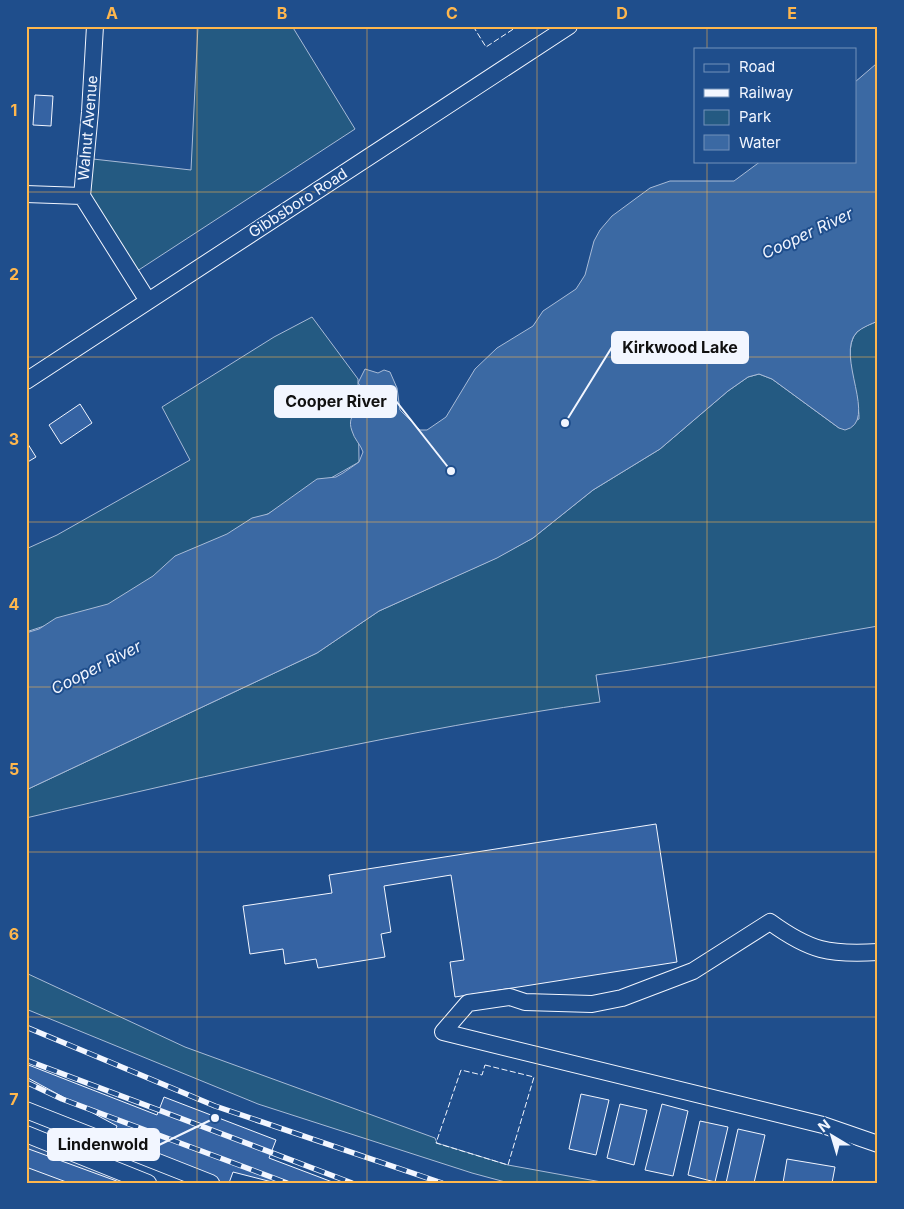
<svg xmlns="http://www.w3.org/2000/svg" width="904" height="1209" font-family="Inter,sans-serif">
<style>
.green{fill:#245a82;stroke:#a8bbd7}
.parking{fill:#305b95;stroke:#a8bbd7}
.water{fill:#3b69a3;stroke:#a8bbd7}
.building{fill:#3563a3;stroke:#f2f6ff}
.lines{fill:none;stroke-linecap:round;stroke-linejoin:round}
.minor-casing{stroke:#f2f6ff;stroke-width:18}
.minor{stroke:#1f4e8c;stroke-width:16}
.rail-casing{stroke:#f2f6ff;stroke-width:5.5}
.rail{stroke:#1f4e8c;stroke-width:4;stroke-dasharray:11;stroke-linecap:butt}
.fence{stroke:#f2f6ff;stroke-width:1;stroke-dasharray:6 2.5;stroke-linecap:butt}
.grid{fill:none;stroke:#ffb74d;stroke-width:1;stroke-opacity:0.55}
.labels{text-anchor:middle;stroke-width:4;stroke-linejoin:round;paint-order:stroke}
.street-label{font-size:15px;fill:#f2f6ff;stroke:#1f4e8c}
.water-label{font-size:16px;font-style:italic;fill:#f2f6ff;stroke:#1f4e8c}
.leader{fill:none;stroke:#f2f6ff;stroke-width:2}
.callout-dot{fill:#f2f6ff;stroke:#1f4e8c;stroke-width:2}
.callout{fill:#f2f6ff;stroke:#f2f6ff;stroke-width:2}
.callout-label{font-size:16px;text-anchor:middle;font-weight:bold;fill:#111}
.neatline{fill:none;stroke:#ffb74d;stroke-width:2}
.grid-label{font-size:16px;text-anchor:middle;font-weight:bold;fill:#ffb74d}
</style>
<rect width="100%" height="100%" fill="#1f4e8c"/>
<path class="green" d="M198,26H292L355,129L131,275L86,204L84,158L191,170Z
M312,317L358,379L359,462L108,605L26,632V549L57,535L190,460L162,407L274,337Z
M878,321V626C784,642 690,662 596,675L600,702C406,730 216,773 26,818V790L317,653L379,611L496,558L533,538L593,490L660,449L728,391L748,377L759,374L772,379L839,428L859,419C860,397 840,350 857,332C862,327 871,324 878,321Z
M26,973L185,1047L435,1138L437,1143L508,1165L607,1183H509L472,1173L258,1104L26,1009Z"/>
<path class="parking" d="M26,1134L148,1183H26Z"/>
<path class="water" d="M878,57V321C871,324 863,327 857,332C834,355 880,422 845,430L839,428L772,379L759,374L748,377L728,391L660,449L593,490L533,538L497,558L379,611L317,653L26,790V633L39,629L56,618L108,604L153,576L175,556L227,534L252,518L268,514L317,479L336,477L343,473L359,462L363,452C361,445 354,439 352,431C345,412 364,410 368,395L358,383L365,369L378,373L384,370L390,372L397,388L400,410L420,430H427L446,417L475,369L497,348L533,326L543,311L576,289L585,275L594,241L600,230L612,216L650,188L670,181H734L761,161H855V82L876,64Z"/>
<path class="building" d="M35,95L53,96L51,126L33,125Z
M80,404L92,423L61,444L49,425Z
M26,441L36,457L26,463Z
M656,824L677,962L455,997L450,962L464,960L451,875L384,886L391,932L381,934L385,957L318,968L316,959L285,964L283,949L250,954L243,906L332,893L329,875Z
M26,1064L157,1115L164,1097L276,1140L269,1158L335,1183H276L233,1172L229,1183H224L112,1138L117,1126L26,1077Z
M581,1094L609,1100L596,1155L569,1149Z
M620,1104L647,1110L634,1165L607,1158Z
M662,1104L688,1111L673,1176L645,1170Z
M700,1121L728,1127L715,1182L688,1175Z
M738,1129L765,1135L754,1183H726Z
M26,1148L122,1183H69L26,1167Z
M787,1159L835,1167L832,1183H783Z"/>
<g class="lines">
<defs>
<path id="minor" d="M95,26L90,112L82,196L148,301
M26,194L82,196
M26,381L569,26
M878,952C829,955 810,951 770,922L693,971L622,998L592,1004L525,1002L510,997L468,1003L443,1032L823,1125L878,1144
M26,1110L211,1183
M26,1134L148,1183"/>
</defs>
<use href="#minor" class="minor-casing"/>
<use href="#minor" class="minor"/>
<defs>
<path id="rail" d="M26,1027L215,1106L442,1183
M26,1060L352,1183
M26,1082L62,1099L287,1183"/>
</defs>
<use href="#rail" class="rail-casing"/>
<use href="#rail" class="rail"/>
<path class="fence" d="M473,26L486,47L518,26
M485,1065L534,1077L508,1165L436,1143L461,1070L482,1075Z"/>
</g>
<path class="grid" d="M197,26V1183M367,26V1183M537,26V1183M707,26V49M707,161V1183M26,192H878M26,357H878M26,522H878M26,687H878M26,852H878M26,1017H878"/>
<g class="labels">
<g class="street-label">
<text transform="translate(88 128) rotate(-85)" y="5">Walnut Avenue</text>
<text transform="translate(298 203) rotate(-33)" y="5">Gibbsboro Road</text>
</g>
<g class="water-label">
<text transform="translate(807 233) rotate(-25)" y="6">Cooper River</text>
<text transform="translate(96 667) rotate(-27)" y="6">Cooper River</text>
</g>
</g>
<path class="leader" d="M565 423L612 347M451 471L396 401M215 1118L159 1145"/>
<g class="callout-dot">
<circle cx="565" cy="423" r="5"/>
<circle cx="451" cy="471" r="5"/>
<circle cx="215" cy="1118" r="5"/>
</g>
<g class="callout">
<rect x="612" y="332" width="136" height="31" rx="5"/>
<rect x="275" y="386" width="121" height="31" rx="5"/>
<rect x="48" y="1129" width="111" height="31" rx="5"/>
</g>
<g class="callout-label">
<text x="680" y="353">Kirkwood Lake</text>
<text x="336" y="407">Cooper River</text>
<text x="103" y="1150">Lindenwold</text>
</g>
<rect width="904" height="1209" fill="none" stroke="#1f4e8c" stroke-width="55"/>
<rect x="694" y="48" width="162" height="115" fill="#1f4e8c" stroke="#7391ba"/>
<rect x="704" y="64" width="25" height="8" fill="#1f4e8c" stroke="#7391ba"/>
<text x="739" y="72" font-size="15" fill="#f2f6ff">Road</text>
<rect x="704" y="89" width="25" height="8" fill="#f2f6ff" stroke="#7391ba"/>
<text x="739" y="98" font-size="15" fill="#f2f6ff">Railway</text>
<rect x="704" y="110" width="25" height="15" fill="#245a82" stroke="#7391ba"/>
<text x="739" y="122" font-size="15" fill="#f2f6ff">Park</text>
<rect x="704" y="135" width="25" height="15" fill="#3b69a3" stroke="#7391ba"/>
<text x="739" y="148" font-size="15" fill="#f2f6ff">Water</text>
<g transform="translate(832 1136) rotate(322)" stroke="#1f4e8c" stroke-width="4" paint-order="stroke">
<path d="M0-4L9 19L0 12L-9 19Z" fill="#f2f6ff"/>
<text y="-8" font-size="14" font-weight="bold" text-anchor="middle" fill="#f2f6ff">N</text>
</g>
<rect x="28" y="28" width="848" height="1154" class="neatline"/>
<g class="grid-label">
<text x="112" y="19">A</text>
<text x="282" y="19">B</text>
<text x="452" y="19">C</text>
<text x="622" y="19">D</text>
<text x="792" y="19">E</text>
<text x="14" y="116">1</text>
<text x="14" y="280">2</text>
<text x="14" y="445">3</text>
<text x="14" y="610">4</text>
<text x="14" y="775">5</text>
<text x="14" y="940">6</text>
<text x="14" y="1105">7</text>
</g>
</svg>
